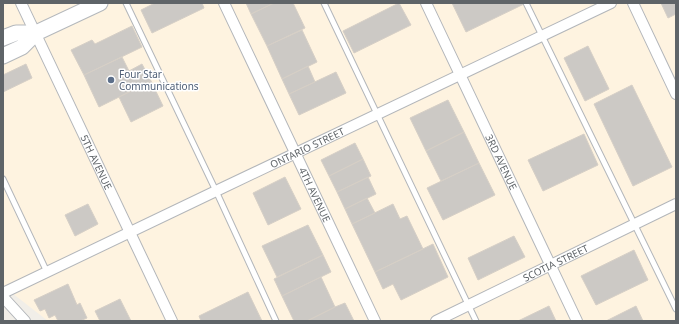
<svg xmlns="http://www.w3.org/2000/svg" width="679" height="324" font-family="'Noto Sans',sans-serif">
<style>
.commercial{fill:#fef3e0}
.building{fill:#ccc9c5;stroke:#d6cfc6}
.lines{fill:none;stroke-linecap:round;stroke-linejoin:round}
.service-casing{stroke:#b3b6ba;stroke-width:7}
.minor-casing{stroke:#b3b6ba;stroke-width:12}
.secondary-casing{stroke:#b4b8bc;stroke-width:17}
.service{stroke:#fff;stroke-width:5}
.minor{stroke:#fff;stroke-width:10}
.secondary{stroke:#fff;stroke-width:15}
.service-dot{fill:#5c6f8a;stroke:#fff;stroke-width:1.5}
.labels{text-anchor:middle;stroke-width:3;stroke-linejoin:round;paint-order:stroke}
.service-label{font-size:10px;fill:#4e5e75;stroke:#fff;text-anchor:start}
.street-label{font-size:10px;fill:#5f6468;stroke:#fff}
</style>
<rect width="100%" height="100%" fill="#f1eee8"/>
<path class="commercial" d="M3,3H676V321H48L3,286Z"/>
<path class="building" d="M155,3H202L204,8L152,33L141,10Z
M246,3H274L251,14Z
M274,3H293L305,28L267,46L251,14Z
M399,3L411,25L354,53L343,31Z
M452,3H523L524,4L466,32Z
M661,3H676V14L668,18Z
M132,26L142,47L84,75L71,50L92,40L95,44Z
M302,30L317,62L282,79L267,46Z
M588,46L609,89L585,101L564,58Z
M122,57L129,71L142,64L151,81L99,107L84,75Z
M26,64L32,78L3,92V75Z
M308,66L315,82L289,94L282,79Z
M336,72L346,93L299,115L289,94Z
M151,81L163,106L131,122L119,97Z
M632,85L672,167L633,186L594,104Z
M448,100L464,132L426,151L410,118Z
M464,132L479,163L441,181L426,151Z
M584,134L598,165L543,191L528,160Z
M355,143L363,159L329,176L321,160Z
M363,159L371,176L337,192L329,176Z
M479,163L495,195L443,220L427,188Z
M285,177L301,209L268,225L253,193Z
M368,177L376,194L345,209L337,192Z
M367,198L375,213L352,224L345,209Z
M88,204L98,224L75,236L65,215Z
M393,204L400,219L407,216L423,249L375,272L352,224Z
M308,225L323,255L277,277L262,246Z
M514,236L525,257L478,280L468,258Z
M433,244L448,277L401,300L393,284L383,289L375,272Z
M634,250L648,280L596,305L581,276Z
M323,255L331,272L282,296L274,279Z
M321,277L335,307L307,321H294L282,296Z
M68,284L77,305L80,303L87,318L80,321H58L55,315L49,318L45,309L40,311L34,300Z
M248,292L262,321H201L199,316Z
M120,299L131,321H100L95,311Z
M345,303L354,321H307L335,307Z
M549,306L556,321H518Z
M636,306L643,321H606Z"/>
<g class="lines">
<defs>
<path id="service" d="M126,3L216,191L276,321
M324,3L476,321
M526,3L676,309
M3,179L47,272"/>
<g id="minor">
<path id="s1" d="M21,3L172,321"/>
<path id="s2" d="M224,3L375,321"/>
<path id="s3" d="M426,3L577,321"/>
<path d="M633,3L676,94"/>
<path id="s4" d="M3,293L216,191L611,3"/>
<path d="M3,297L25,321"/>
<path id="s5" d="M436,321L676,204"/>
</g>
<path id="secondary" d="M3,38L16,33H36
M3,56L22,47L36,33L100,3"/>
</defs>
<use href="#service" class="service-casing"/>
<use href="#minor" class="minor-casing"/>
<use href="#secondary" class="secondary-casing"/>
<use href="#service" class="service"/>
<use href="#minor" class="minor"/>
<use href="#secondary" class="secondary"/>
</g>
<circle class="service-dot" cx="111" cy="80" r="4"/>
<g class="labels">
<g class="service-label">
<text x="119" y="78">Four Star<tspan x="119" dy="12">Communications</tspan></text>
</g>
<g class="street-label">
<text dy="4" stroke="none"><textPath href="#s4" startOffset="337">ONTARIO STREET</textPath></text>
<text dy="4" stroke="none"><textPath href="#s1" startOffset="176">5TH AVENUE</textPath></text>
<text dy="4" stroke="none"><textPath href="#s3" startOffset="176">3RD AVENUE</textPath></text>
<text dy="4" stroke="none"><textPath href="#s2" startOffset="212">4TH AVENUE</textPath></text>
<text dy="4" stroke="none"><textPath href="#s5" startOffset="133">SCOTIA STREET</textPath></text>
</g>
</g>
<rect width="679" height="324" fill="none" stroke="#5f6468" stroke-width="8"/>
</svg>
